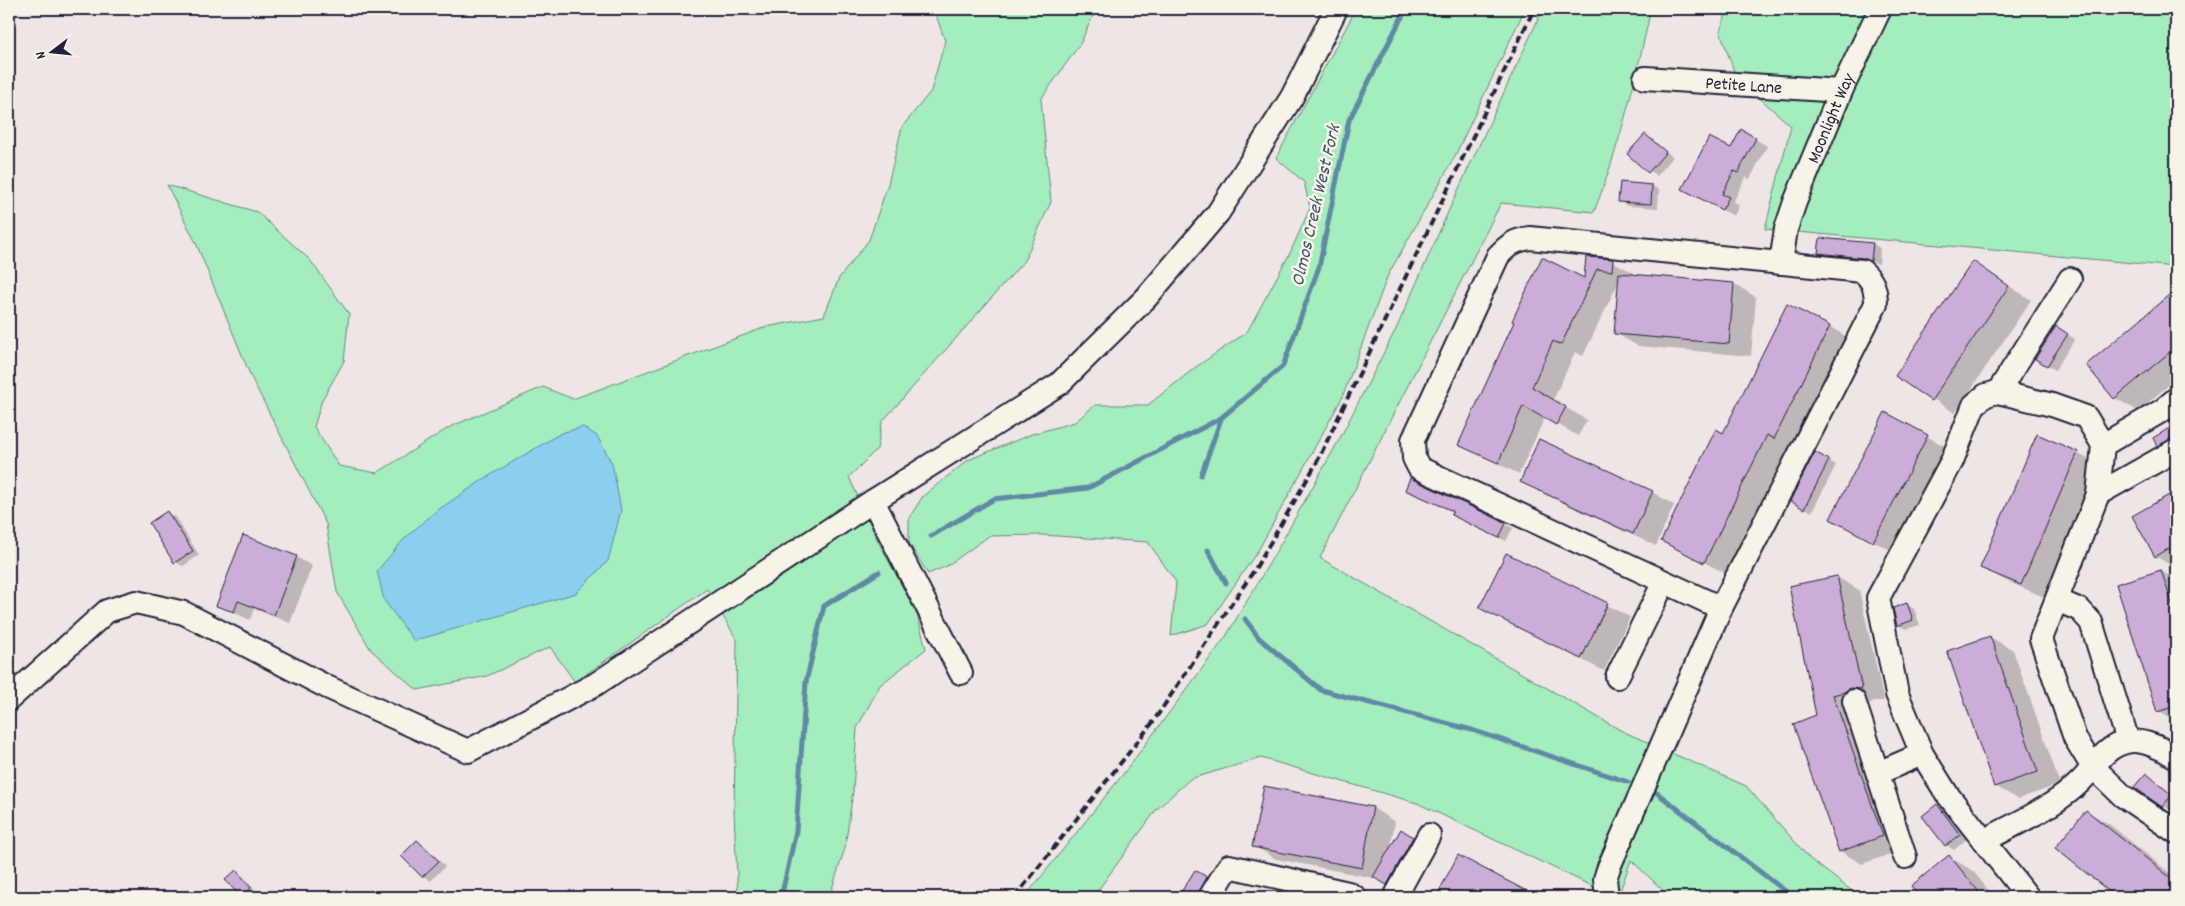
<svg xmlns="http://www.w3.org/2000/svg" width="2185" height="906" font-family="Dekko,sans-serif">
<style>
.green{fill:#a4edbc;stroke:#63887c}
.water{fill:#8bceed;stroke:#6189a6}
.shadow{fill:#0003}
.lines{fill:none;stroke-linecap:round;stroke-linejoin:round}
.stream{stroke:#6189a6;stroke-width:5}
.building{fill:#ccadd8;stroke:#22223b}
.minor-casing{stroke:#22223b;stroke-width:26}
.minor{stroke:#f7f3e8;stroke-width:22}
.rail{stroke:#22223b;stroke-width:4;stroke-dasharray:8 4;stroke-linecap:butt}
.labels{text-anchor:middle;stroke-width:5;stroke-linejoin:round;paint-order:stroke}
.street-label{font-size:18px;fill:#22223b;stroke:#f7f3e8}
.water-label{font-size:19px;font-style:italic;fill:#425670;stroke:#f7f3e8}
</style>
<rect width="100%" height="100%" fill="#eee5e5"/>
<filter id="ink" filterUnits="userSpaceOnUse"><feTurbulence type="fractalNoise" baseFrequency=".02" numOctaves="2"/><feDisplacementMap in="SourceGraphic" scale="10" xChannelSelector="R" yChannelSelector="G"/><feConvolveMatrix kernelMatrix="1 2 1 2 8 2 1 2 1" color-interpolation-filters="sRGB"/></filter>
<g filter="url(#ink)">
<path class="green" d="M934,9H1096L1080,44L1041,99L1051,202L1024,261L882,422L877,449L849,477L879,543L917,614L926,649L880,685L857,728L853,791L845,848L831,892L827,897H738L734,812L737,640L707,589L575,682L550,647L487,676L417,690L371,650L337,592L326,524L251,377L196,243L167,185L257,212L310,260L349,314L344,361L322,400L314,427L339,466L377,473L450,427L543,387L573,399L766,327L824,316L839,278L869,240L888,184L902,127L931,91L945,41Z
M1356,9H1525L1454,158L1388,275L1342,398L1259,549L1208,624L1171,636L1176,582L1148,542L1042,535L989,536L947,566L928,574L909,543V518L923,496L968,460L1032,434L1075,422L1095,405H1148L1196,367L1247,332L1290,253L1310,208L1304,182L1276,158Z
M1543,9H1651C1636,77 1620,146 1594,212L1501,203L1320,558L1622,731L1746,786L1810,859L1860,897H1670L1631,860L1618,897H1615L1417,803L1261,758L1190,779L1157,809L1093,897H1025L1124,773L1225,638L1273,557L1338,442L1397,327L1453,201Z
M1728,9H2176V267L1765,229L1791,126L1736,77L1720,31Z"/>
<path class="water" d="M583,427L597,436L612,463L621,510L608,561L576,593L414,641L384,600L377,571L404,539L435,512L484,479L561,433Z"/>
<path class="shadow" d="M1741,131L1767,146L1750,179L1746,177L1733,202L1739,205L1734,216L1695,196L1732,150Z
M1646,135L1673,157L1657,176L1629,154Z
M1652,186L1659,190L1658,208L1627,206L1620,201Z
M1873,244L1880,248L1879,264L1872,262L1827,257L1820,253Z
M1587,258L1612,261L1634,273V276L1734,284L1756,297L1751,356L1638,346L1615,333L1620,279L1583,356L1575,352L1553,400L1587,420L1578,436L1545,417L1519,474L1460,445L1585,280Z
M1973,263L2031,300L1955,413L1897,376Z
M2176,290V379L2138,411L2115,398L2088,365Z
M1830,327L1852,340L1797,451L1790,447L1727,574L1662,541L1723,434Z
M2056,328L2075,339L2055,370L2037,358Z
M1886,414L1950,449L1896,553L1854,531Z
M2176,425V443L2166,449L2158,445L2154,438Z
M2077,453L2100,466L2044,597L2004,580L1982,567Z
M1816,454L1836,465L1812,512L1792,501Z
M1521,481L1652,492L1674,505L1656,546L1544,494Z
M2176,492V568L2155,556L2133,517Z
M1414,493L1505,524L1513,528L1506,541L1460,519L1454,512Z
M167,513L175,517L199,555L183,566L175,562Z
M1507,554L1630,617L1604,671L1481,608Z
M296,557L312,566L290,623L254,609L250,620L218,605Z
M2161,571L2176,580V722L2158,711Z
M1837,577L1859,590L1884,701H1874L1867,705L1855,708L1905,849L1862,864L1840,851L1818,716Z
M1907,604L1914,609L1920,625L1906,629L1898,625Z
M1990,637L2013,650L2060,784L2018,799L1995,786Z
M2146,775L2176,798V803L2171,810L2163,806Z
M1937,806L1945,810L1967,839L1954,850L1946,845L1924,816Z
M1373,808L1395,822L1390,849L1401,831L1420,842L1395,888L1379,879L1276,859L1254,846Z
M2086,811L2109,824L2176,878V897H2118L2057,848Z
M418,842L425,846L445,866L431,881L423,876L403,856Z
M1459,856L1535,897H1442L1438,895Z
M1949,857L1972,870L1994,897H1921L1912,886Z
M236,871L243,876L258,893L253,897H241L226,880Z
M1196,871L1214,882L1206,897H1180Z
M688,887L695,891L706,897H681Z"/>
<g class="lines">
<path class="stream" d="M1201,475L1221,419
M931,536L994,499L1088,488L1221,418L1283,366L1319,267L1349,120L1406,9
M1208,550L1226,583
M1245,619L1259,638L1321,690L1472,730L1628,782
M1657,793L1793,897
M776,897L783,889L796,831L806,682L824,606L879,572"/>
</g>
<path class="building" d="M1741,129L1756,138L1738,173L1734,171L1722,194L1729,197L1722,210L1682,189L1709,137L1731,148Z
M1645,134L1666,152L1648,173L1627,154Z
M1620,182L1652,185L1651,204L1618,202Z
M1820,238L1873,243L1871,261L1863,258L1818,253Z
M1542,257L1584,278L1586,257L1613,259L1612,271L1597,269L1561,345L1553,341L1532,387L1566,407L1556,425L1523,406L1498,463L1458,445L1514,322L1512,321Z
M1973,261L2009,286L1931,401L1895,376Z
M1619,273L1734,283L1729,344L1614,334Z
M2176,289V347L2114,399L2086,365Z
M1787,304L1830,326L1774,439L1767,435L1704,563L1661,541L1716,429L1723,433Z
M2056,326L2068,334L2047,366L2035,359Z
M1885,412L1928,435L1873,542L1830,519Z
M2176,424V437L2157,446L2153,438Z
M2037,434L2078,452L2021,585L1980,568Z
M1539,439L1653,491L1633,534L1520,482Z
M1815,452L1829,460L1804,509L1790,501Z
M1410,478L1506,523L1499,538L1451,515L1453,511L1405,490Z
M2176,491V544L2155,557L2132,516Z
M167,511L193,551L174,563L149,523Z
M243,535L297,556L274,615L238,601L234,612L216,606Z
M1506,553L1608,603L1581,659L1479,608Z
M2161,570L2176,616V706L2157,712L2116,584Z
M1837,576L1862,689L1850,688L1844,692L1833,695L1883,836L1839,852L1793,724L1816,715L1789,586Z
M1907,603L1913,620L1897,626L1893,608Z
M1990,636L2038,772L1994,787L1947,651Z
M2146,773L2172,795L2162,807L2134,787Z
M1264,786L1373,807L1362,868L1252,847Z
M1937,804L1960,835L1945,846L1922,816Z
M2086,810L2176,882V897H2116L2055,848Z
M1401,829L1413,837L1387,885L1373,877Z
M417,840L439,861L422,877L401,856Z
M1458,855L1538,897H1436Z
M1949,855L1983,897H1919L1911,886Z
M236,870L251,888L241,897L225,880Z
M1195,870L1207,877L1197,897H1178Z"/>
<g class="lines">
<defs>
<g id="minor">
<path id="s1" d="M1645,78L1841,91"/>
<path id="s2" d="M1781,263L1786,229L1795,202L1841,91L1880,9"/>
<path d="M1998,392L2070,279"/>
<path d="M2103,445L2163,410L2176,399"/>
<path d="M2098,494L2176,450"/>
<path d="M873,501L961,673"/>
<path d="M2057,600L2080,610L2091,622L2128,741"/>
<path d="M1617,677L1664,582"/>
<path d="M9,699L107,611L136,602L184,613L327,687L468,751L596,684L873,501L1059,384L1146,298L1218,213L1292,97L1336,9"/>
<path d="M1854,701L1905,857"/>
<path d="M1878,773L1922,754"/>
<path d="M1984,841C2016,823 2055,807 2081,781C2096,766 2104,747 2126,742C2141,738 2164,749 2176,757"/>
<path d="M1210,897L1229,866L1348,893L1355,897"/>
<path d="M1395,897L1429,835"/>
<path d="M1607,897L1605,879L1609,867L1721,608L1876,304C1876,289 1873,280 1862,271L1530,238C1515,240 1508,245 1498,256L1413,440L1414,458L1419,468L1721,608"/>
<path d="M2028,897L1947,794L1922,754L1897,694L1878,598L1952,461L1974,405L1986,395L1998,392L2052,405L2086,417L2103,445L2098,494L2041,639L2075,738L2092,766L2123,796L2176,832"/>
</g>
</defs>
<use href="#minor" class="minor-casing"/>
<use href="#minor" class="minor"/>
<path class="rail" d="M1015,897L1153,722L1255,569L1316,464L1534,9"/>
</g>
</g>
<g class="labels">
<g class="street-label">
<text dy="6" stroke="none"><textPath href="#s1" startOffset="99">Petite Lane</textPath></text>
<text dy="6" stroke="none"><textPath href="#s2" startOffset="154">Moonlight Way</textPath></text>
</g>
<g class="water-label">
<text transform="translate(1314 205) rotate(-77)" y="7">Olmos Creek West Fork</text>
</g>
</g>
<rect width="2185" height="906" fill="none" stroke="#f7f3e8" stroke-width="30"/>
<rect x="15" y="15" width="2155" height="876" fill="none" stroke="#22223b" stroke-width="2" filter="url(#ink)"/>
<g transform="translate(52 52) rotate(254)" stroke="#f7f3e8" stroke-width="4" paint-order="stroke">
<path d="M0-4L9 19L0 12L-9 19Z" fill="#22223b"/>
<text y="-8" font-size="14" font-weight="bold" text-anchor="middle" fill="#22223b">N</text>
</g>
</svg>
